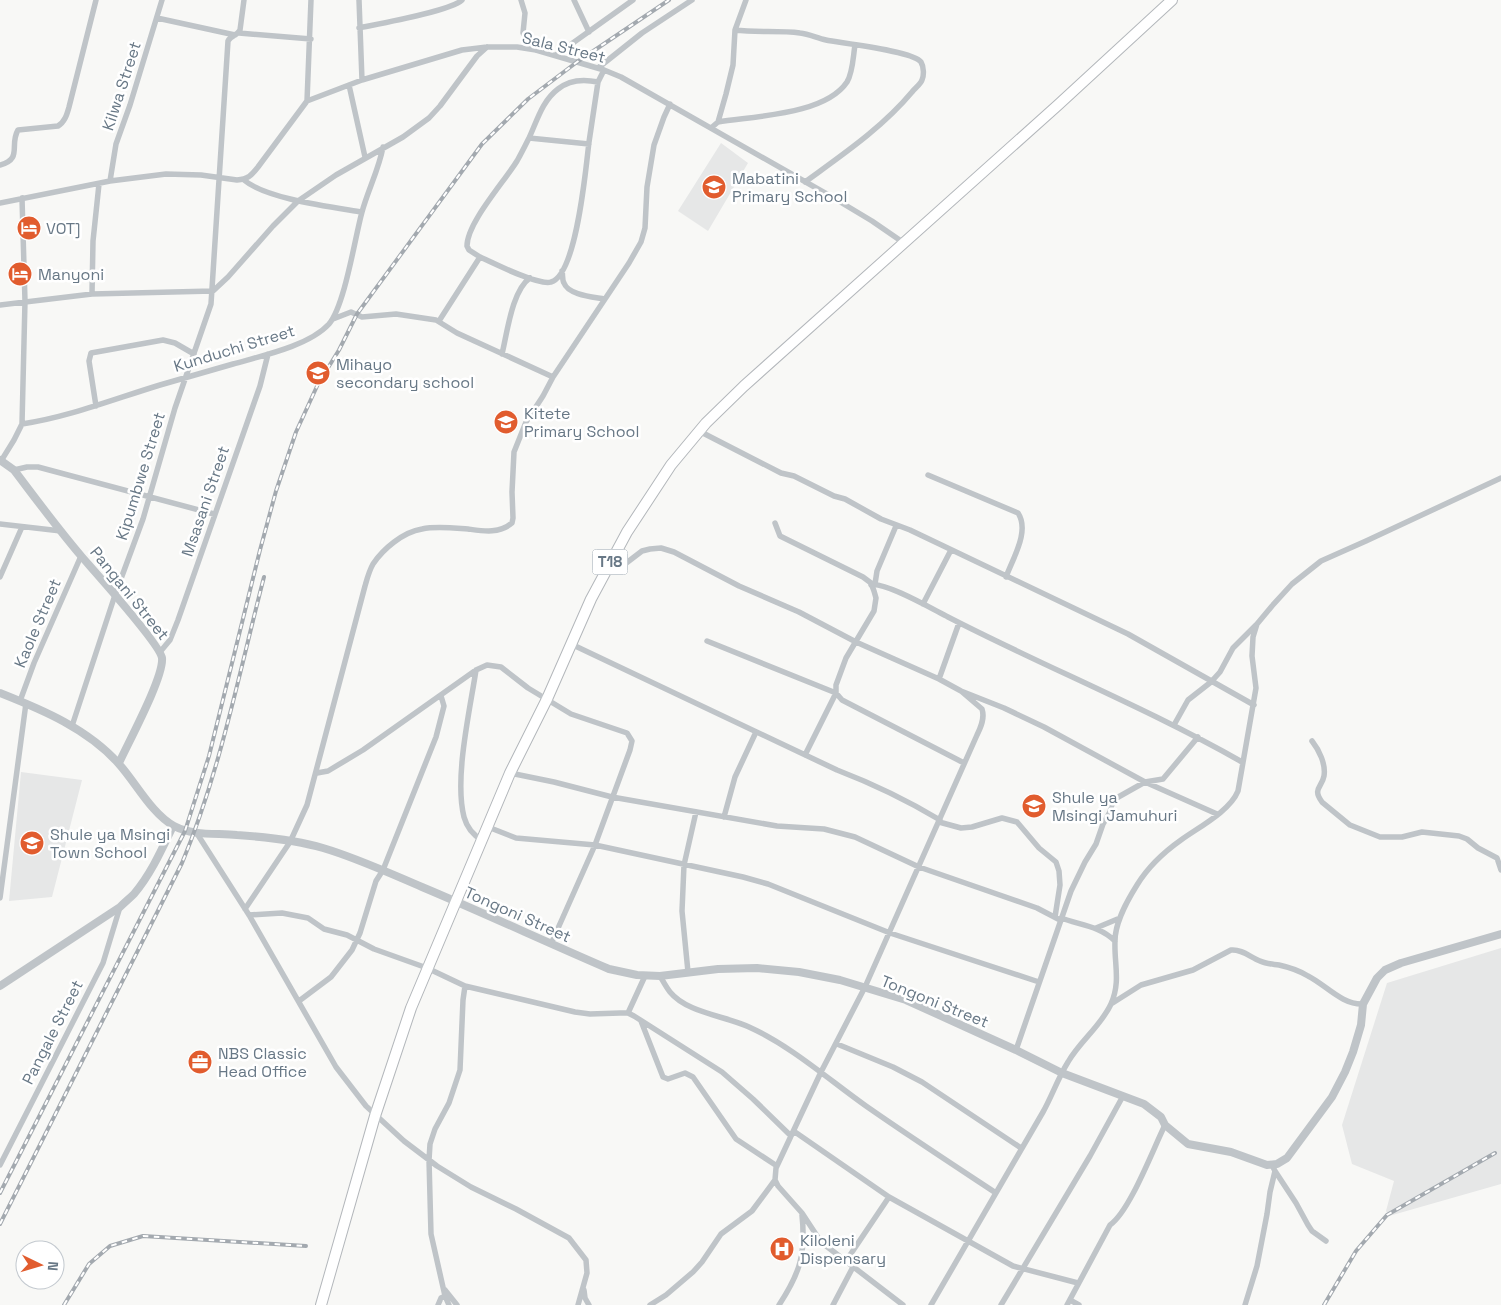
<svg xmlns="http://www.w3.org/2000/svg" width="1501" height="1305" font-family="'Space Grotesk',sans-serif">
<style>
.built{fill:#e6e7e7}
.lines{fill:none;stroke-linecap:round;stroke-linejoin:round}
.trunk-casing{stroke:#b3b7bb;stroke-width:12}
.minor{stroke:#bfc4c8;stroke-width:5.5}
.tertiary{stroke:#bfc4c8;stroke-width:8}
.trunk{stroke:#fff;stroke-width:10}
.rail-casing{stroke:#a3a9af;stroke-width:4}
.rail{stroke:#fff;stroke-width:2;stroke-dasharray:5.5;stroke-linecap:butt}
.labels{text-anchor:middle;stroke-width:5;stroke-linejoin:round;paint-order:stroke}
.shield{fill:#fff;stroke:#95a0aa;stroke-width:1}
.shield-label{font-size:15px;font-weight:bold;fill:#687886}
.street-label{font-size:16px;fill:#687886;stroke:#fff}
.poi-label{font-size:16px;fill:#687886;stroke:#fff;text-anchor:start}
</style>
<rect width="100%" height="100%" fill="#f8f8f6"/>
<path class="built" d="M721,143L748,163L708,231L678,211Z
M21,772L82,780L52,897L9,901Z
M1501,948V1184L1389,1216L1386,1211L1394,1181L1352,1164L1342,1125L1387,983Z"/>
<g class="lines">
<defs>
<path id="trunk" d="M321,1305L375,1116L411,1008L510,773L547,699L591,599L627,532L671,465L706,423L744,386L1058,105L1172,0"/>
</defs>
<use href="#trunk" class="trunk-casing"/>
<path class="minor" d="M359,0L362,80
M521,0L525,13L523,33L536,50
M574,0L589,32
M157,18L235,35
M359,28C378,24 451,11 462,0
M735,30C757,33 779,30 800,33C809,34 817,38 826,40C841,43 914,51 921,62C924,67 924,76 922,80C920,85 915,88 912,92C882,128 842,155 805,182
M239,33L311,39
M556,55L633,0
M598,68L642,33L692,0
M598,82C584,79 569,80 558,89C542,101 537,121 529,138C525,146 521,154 517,161C504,182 467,223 467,246L469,250L480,257C493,263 539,286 551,282C577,275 586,166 589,142C592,122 595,102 598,82L604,70
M349,85L365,157
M307,101L311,0
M718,122C754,116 825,115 847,82C853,72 853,57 855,45
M711,128L718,122L726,94L733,65L735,30L746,0
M529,138L589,144
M0,165C23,159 9,145 18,130L58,126C65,122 67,114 69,107L96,0
M244,180C266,199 332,207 362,212
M110,181L116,144L130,105L162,0
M0,203L110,181L166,174L201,175L237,180C248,179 251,176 258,167L307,101L362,80L462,50L487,47H517L536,50L604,70L621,77L832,197L872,221L904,243
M562,271C563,275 562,280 564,283C568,295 594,297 604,299
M92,294L93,241L99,184
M0,305L92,294L213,291L228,277L273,226L298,201L336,175L403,137L429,118L440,106L477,56L487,47
M333,319L351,312L362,317L396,314L436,320L457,333L553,377
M439,321L480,257
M502,354C507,334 512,290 530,278
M96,406L89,361L91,353L163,340L175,343L194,354
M22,424C69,417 114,399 160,385C184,378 208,371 233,364C261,356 309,346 329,324C345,305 355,237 362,212C368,190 379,169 383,147
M699,431L781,473L794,476L834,496L845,499L881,519L910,530L1128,634L1254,705
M1,461L14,440L22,424L25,301L22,198
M14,470L27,467H38L214,514
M928,475L1018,513C1030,531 1013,558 1006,577
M775,523L780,536L863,577L871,583L874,591L876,598L874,611L846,658L836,685V693L805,755
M0,524L61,531
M611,559L625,564L642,551L650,549L661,548L674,552L739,586L799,612L856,642L939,679L961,691L1004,708L1044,727L1145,782L1217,814
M0,577L22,527
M875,584L877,571L896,526
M871,585C884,581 934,610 948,617C1045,667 1147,708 1242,762
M923,604L951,550
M707,641L836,693L842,700L964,763
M571,644L837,770C876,785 905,799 940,820
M160,652L170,640L178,620L260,386L268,354
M476,670C470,710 454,778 464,817C467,828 473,835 482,840
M939,679L959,623
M20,701L34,663L81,556
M1174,725L1188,700L1211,682L1220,672L1233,648L1256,625
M72,726L115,595L143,519L175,408L211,304L228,41C231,35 237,36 240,30L244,0
M1312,741C1319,750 1326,764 1324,776C1322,788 1312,788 1322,802L1350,825L1380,837H1402L1422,832L1459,836L1467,839L1478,848L1497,858L1501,870
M317,773L328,771L363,750L476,670L487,665L501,667L528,688L571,714L627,733L632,741L630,750L595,845L551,944
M510,773L554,782L612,797L777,826L824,829L855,837L919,867L1037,908L1060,920
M724,817L735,777L756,732
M939,822L961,828L972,827L1002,818L1017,822L1039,848L1056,862L1059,871L1060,885L1055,917
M488,827L516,838L595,845L743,877L768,884L890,933L1039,982
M196,832L249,915L336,1067L366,1106L404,1141L437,1166L471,1187L516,1209L569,1238L586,1260L587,1273L578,1305
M0,898L26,703
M245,909L290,842L307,805L365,586C367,579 369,571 373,564C383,549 403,532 422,529C436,526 453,528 468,529C483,531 499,534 512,523L513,518L512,492L514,452L526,422L543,396L553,377L629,263L641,242L645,228L647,187L654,145L664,117L670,104
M249,915L282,913L308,918L324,929L347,935L374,949L427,968L465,986L575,1012L590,1014L620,1013H628L634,1016L722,1072L753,1099L791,1136
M1061,918C1080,925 1100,926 1115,941
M1096,928L1120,918
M688,972L682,911L684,865L696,812
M660,976C663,981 666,987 670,992C687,1013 726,1016 749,1027C791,1046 828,1079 866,1106C909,1136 952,1164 996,1193
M299,1001L331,977L352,950L360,933L376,881L383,870L436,737L444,706L441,696
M1111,1004L1141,985L1193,970L1231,950C1242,949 1250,957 1260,961C1266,964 1272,964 1279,965C1288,967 1300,971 1308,976C1326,985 1342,1005 1363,1004
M628,1013L645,976
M641,1021L663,1077L668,1079L685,1073L693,1077L736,1139L777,1166
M837,1044L893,1067L922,1082L1021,1148
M1016,1050L1071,891L1085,862L1096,844L1103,824L1110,812L1113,800L1145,782L1163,779L1198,737
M795,1132L889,1197L1013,1266L1078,1283
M0,1165L103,963L120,907
M1275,1171L1296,1203L1308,1225L1312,1231L1326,1241
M846,1261L889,1197
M445,1290L457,1305
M584,1290L585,1298L589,1305
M1070,1300L1079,1305
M438,1305L441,1298L445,1296
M449,1305L445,1296L431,1234L429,1160L430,1144L435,1129L449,1103L460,1070L463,1000L465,986
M650,1305L666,1295L693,1272L702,1262L721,1234L752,1211L775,1180
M779,1305C800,1273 806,1254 802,1215
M833,1305L853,1267
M903,1305L821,1242L802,1213L778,1186L775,1180L776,1168L821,1072L865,987L977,735C981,727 985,718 982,709L961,691
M931,1305C968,1241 1005,1177 1043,1112C1052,1096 1058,1078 1068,1062C1080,1041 1101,1026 1111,1004C1121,981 1114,964 1115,941C1115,922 1127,901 1137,885C1148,867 1164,852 1181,840C1199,827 1230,811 1238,791L1256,688L1252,656L1253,637L1257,624L1272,606L1292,584L1321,561L1366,541L1501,478
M1001,1305L1090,1156L1123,1096
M1067,1305L1110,1225C1130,1211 1153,1149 1165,1125
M1245,1305L1257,1266L1267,1214L1270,1192L1275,1171L1272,1165"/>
<path class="tertiary" d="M0,460L14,470C36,499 58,529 82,557C95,572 160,644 162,658C164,677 128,743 119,763
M0,693C43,710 88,729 119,764C136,783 152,814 174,826C193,836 216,833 237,835C265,837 296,840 323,848C357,858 389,873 422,887C484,913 546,942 609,969L637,975L660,976L718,969L757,968L799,972L840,980L906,1000L1016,1050L1062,1073L1144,1104L1161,1117L1165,1125L1188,1144L1231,1152L1267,1165L1277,1164L1287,1158L1332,1097L1345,1072L1353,1052L1361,1025L1363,1004L1377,978L1385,970L1401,963L1501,934
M0,986L120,907C125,902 130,898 134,894C151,874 162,849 173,826"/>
<use href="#trunk" class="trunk"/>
<defs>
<path id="rail" d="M0,1193L185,831L209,756L260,550L276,491L296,432L318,384L339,350L357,314L482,144L528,99L577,62L669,0
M0,1224L182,863C220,772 239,673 264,577
M64,1305L89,1264L110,1246L143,1236L306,1246
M1324,1305L1356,1251L1387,1215L1495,1153"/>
</defs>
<use href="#rail" class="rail-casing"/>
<use href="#rail" class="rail"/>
</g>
<defs>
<symbol id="school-disc" viewBox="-11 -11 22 22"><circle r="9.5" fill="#e15c2e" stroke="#fff"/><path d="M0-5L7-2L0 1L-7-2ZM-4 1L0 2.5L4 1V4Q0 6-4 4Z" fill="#fff"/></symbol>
<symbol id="hotel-disc" viewBox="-11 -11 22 22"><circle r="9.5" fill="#e15c2e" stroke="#fff"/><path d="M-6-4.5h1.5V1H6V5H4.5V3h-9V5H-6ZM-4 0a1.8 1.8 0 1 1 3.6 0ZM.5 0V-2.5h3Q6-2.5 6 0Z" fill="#fff"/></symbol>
<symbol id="office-disc" viewBox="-11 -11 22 22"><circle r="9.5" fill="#e15c2e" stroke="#fff"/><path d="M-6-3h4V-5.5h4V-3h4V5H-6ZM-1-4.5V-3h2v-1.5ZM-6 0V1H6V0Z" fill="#fff"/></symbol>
<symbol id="hospital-disc" viewBox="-11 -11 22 22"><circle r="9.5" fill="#e15c2e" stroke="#fff"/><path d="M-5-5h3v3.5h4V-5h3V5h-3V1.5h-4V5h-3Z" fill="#fff"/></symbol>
</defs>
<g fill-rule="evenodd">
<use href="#school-disc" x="700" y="173" width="28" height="28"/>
<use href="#hotel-disc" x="15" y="214" width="28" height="28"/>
<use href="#hotel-disc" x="6" y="260" width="28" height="28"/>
<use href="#school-disc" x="304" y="359" width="28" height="28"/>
<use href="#school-disc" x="492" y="408" width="28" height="28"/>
<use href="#school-disc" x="1020" y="792" width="28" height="28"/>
<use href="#school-disc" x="18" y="829" width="28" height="28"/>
<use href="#office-disc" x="186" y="1048" width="28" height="28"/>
<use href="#hospital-disc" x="768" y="1235" width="28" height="28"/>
</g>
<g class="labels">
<rect class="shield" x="592.5" y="549.5" width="35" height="25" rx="4"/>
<g class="shield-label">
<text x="610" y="567">T18</text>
</g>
<g class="street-label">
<text transform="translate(564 47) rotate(14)" y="6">Sala Street</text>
<text transform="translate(121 86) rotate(-72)" y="6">Kilwa Street</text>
<text transform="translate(234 348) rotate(-17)" y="6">Kunduchi Street</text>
<text transform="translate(140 476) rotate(-73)" y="6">Kipumbwe Street</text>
<text transform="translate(205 501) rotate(-71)" y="6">Msasani Street</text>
<text transform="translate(130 593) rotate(51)" y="6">Pangani Street</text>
<text transform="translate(37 623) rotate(-67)" y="6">Kaole Street</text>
<text transform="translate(518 914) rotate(24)" y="6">Tongoni Street</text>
<text transform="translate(935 1001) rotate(22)" y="6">Tongoni Street</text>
<text transform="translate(52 1032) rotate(-63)" y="6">Pangale Street</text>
</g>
<g class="poi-label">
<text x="732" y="184">Mabatini<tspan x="732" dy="18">Primary School</tspan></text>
<text x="46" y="234">VOT]</text>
<text x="38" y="280">Manyoni</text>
<text x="336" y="370">Mihayo<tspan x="336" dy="18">secondary school</tspan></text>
<text x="524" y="419">Kitete<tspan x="524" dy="18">Primary School</tspan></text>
<text x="1052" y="803">Shule ya<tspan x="1052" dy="18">Msingi Jamuhuri</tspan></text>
<text x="50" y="840">Shule ya Msingi<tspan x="50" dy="18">Town School</tspan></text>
<text x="218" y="1059">NBS Classic<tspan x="218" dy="18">Head Office</tspan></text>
<text x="800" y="1246">Kiloleni<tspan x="800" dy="18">Dispensary</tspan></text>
</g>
</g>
<g transform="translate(40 1265) rotate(95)"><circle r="24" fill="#ffffff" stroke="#c3c9cf"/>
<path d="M0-4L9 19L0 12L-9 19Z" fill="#e15c2e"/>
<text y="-8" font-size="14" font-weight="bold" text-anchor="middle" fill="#687886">N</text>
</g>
</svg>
